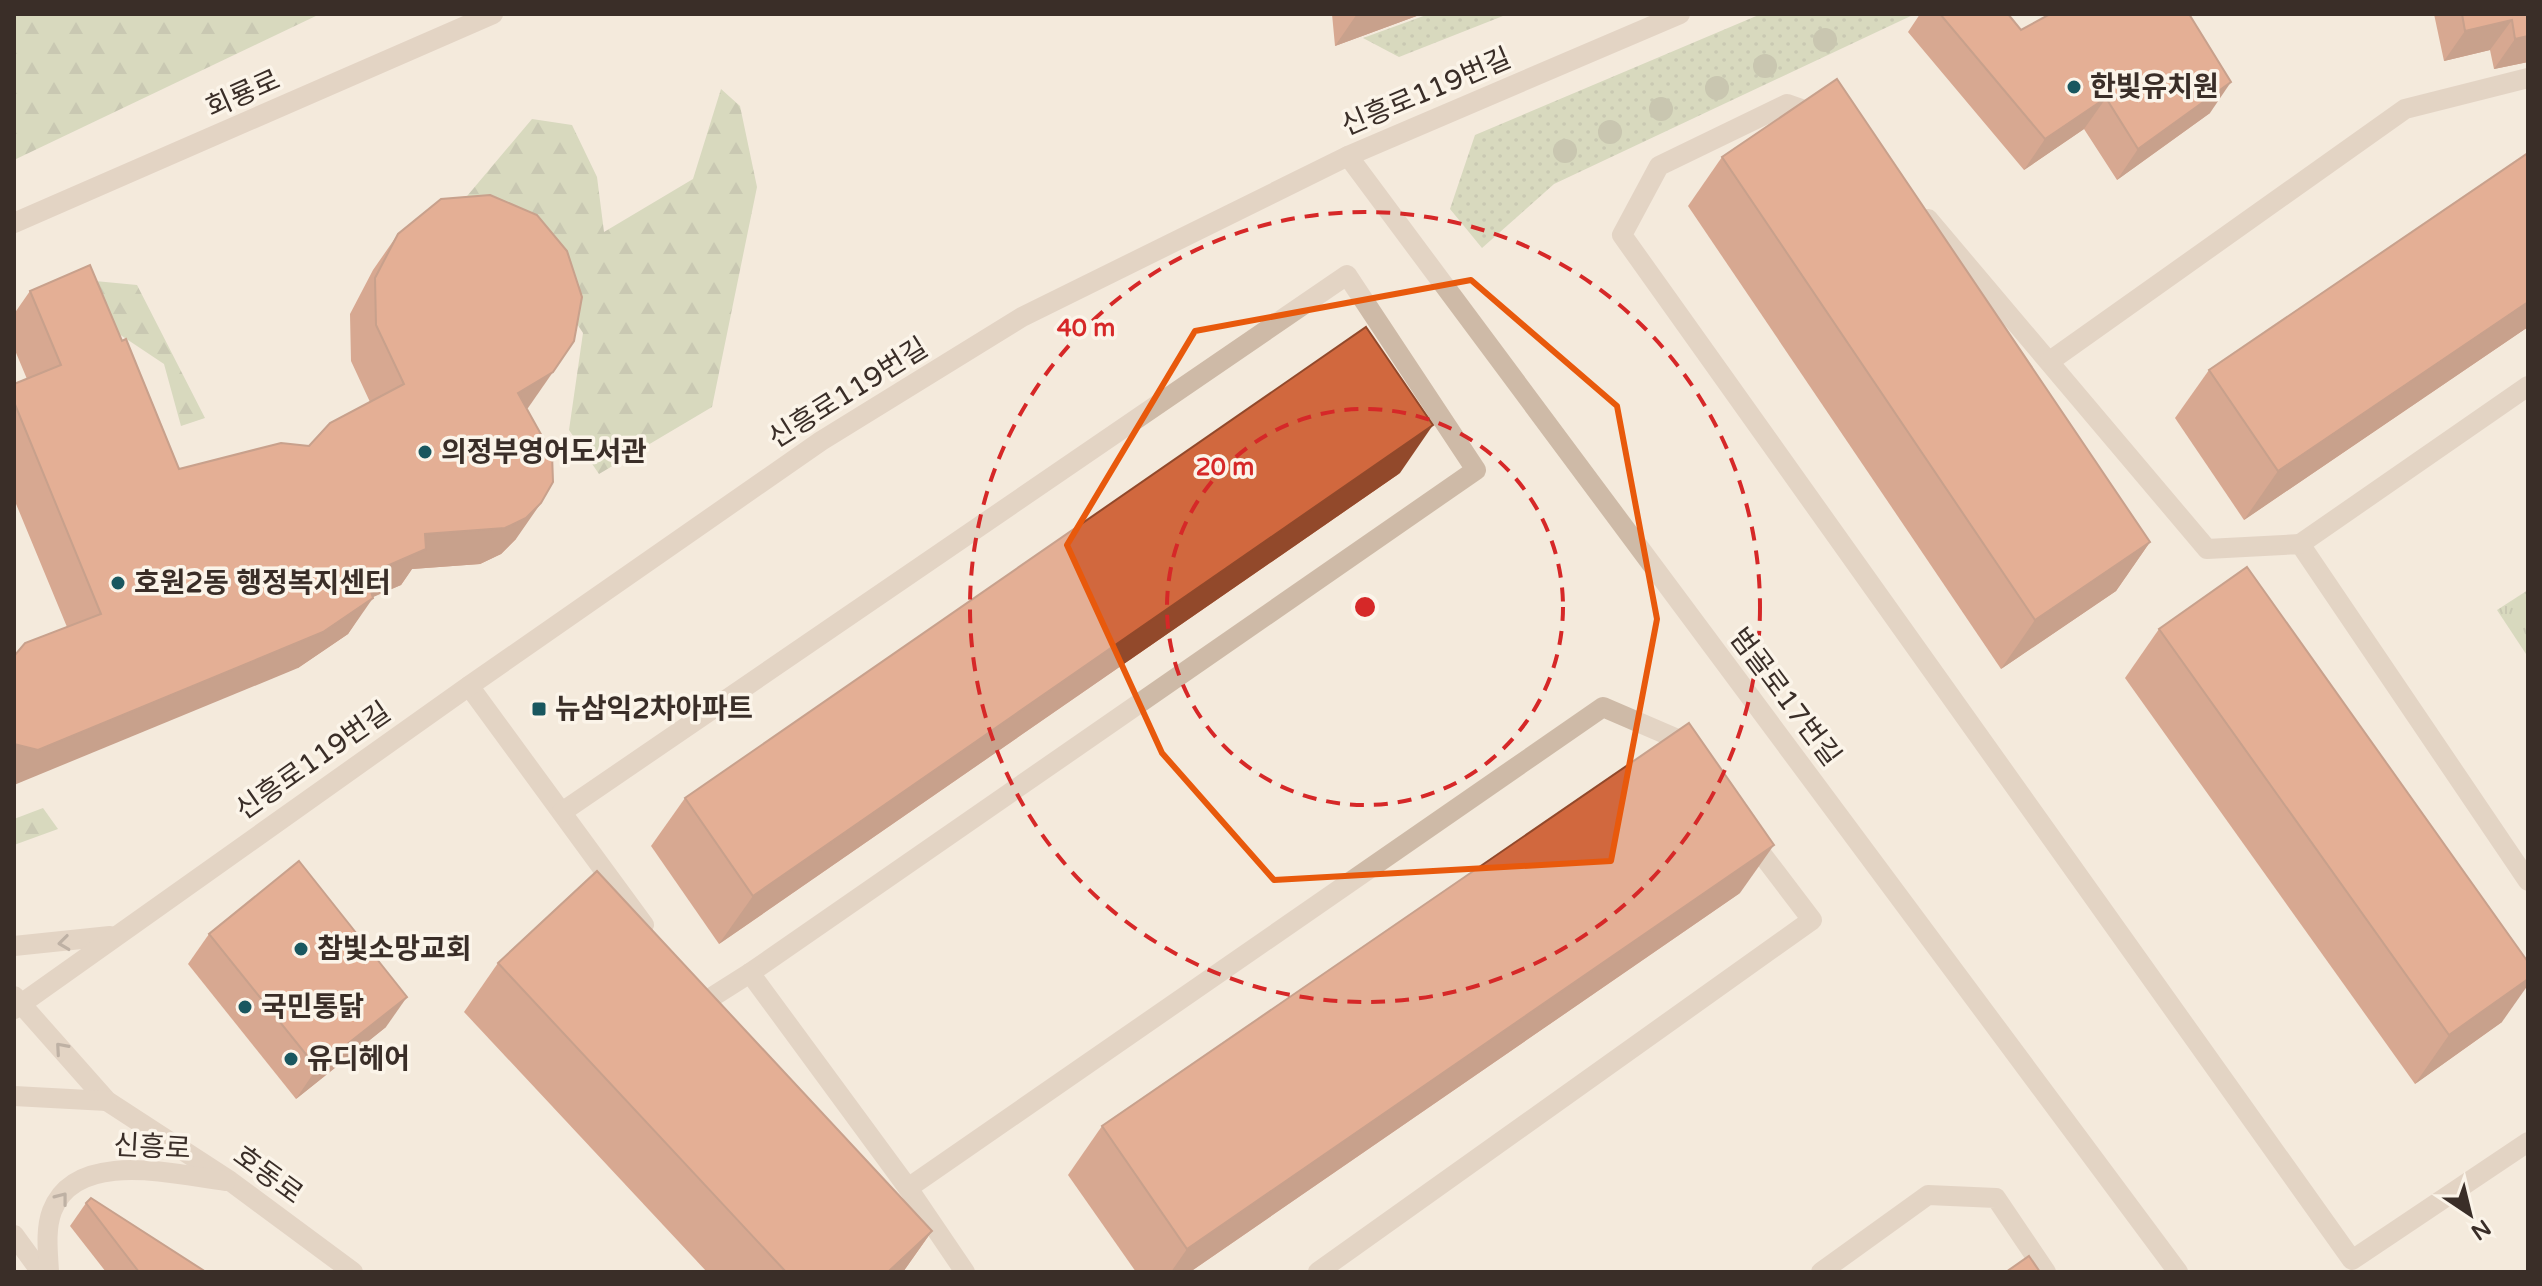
<svg xmlns="http://www.w3.org/2000/svg" width="2542" height="1286" font-family="'Varela Round','Noto Sans KR',sans-serif">
<style>
.grass{fill:url(#grass-dots)}
.forest{fill:url(#forest-firs)}
.park{fill:url(#park-tufts)}
.lines{fill:none;stroke-linecap:round;stroke-linejoin:round}
.minor{stroke:#cebaa7;stroke-width:20}
.tree{fill:#949b7a}
.wall{fill:#b45935}
.shaded-wall{fill:#92492b}
.building{fill:#d1683e;stroke:#92492b;stroke-width:2}
.oneway{stroke:#7d6d61}
.marked{fill:none;stroke:#e8590c;stroke-width:6;stroke-linejoin:round}
.ring{fill:none;stroke:#d62828;stroke-width:4;stroke-dasharray:14 10}
.poi-dot{fill:#19575f;stroke:#fbf4e9;stroke-width:3}
.labels{text-anchor:middle;dominant-baseline:central;stroke-width:7;stroke-linejoin:round;paint-order:stroke}
.poi-label{font-size:28px;font-weight:bold;fill:#3a2e28;stroke:#fbf4e9;text-anchor:start}
.street-label{font-size:28px;fill:#3a2e28;stroke:#fbf4e9}
.centre{fill:#d62828;stroke:#fbf4e9;stroke-width:4}
.ring-label{font-size:24px;text-anchor:middle;font-weight:bold;fill:#d62828;stroke:#fbf4e9;stroke-width:7;stroke-linejoin:round;paint-order:stroke}
</style>
<defs>
<pattern id="grass-dots" width="8" height="8" patternUnits="userSpaceOnUse" patternTransform="scale(2)"><rect width="8" height="8" fill="#b5c59a"/><path d="M2 2h.1M6 6h.1" fill="none" stroke="#94a07e" stroke-width="1.8" stroke-linecap="round"/></pattern>
<pattern id="forest-firs" width="22" height="20" patternUnits="userSpaceOnUse" patternTransform="scale(2)"><rect width="22" height="20" fill="#b5c59a"/><path d="M5 1l3.5 6h-7zM16 11l3.5 6h-7z" fill="#94a07e"/></pattern>
<pattern id="park-tufts" width="24" height="20" patternUnits="userSpaceOnUse" patternTransform="scale(2)"><rect width="24" height="20" fill="#b5c59a"/><path d="M3 7l-1-3M5 7V3M7 7l1-3M15 17l-1-3M17 17v-4M19 17l1-3" fill="none" stroke="#94a07e"/></pattern>
</defs>
<rect width="100%" height="100%" fill="#f4eadc"/>
<g class="grass">
<path d="M1429,14H1508L1399,57L1363,38Z"/>
<path d="M1761,14H1915L1554,184L1482,248L1450,209L1475,135Z"/>
</g>
<g class="forest">
<path d="M14,14H320L14,160Z"/>
<path d="M721,89L740,106L757,187L712,407L599,474L569,430L583,333L538,264L457,208L532,119L572,125L597,177L604,232L693,179Z"/>
<path d="M95,281L137,285L205,418L181,426L164,364L116,332Z"/>
<path d="M43,808L58,829L14,845V819Z"/>
</g>
<path class="park" d="M2528,590V657L2497,610Z"/>
<g class="lines">
<g class="minor">
<path d="M1821,116L1787,104L1659,166L1622,235L2352,1260L2528,1142"/>
<path d="M1348,156L2178,1272"/>
<path d="M1928,219L2207,549L2300,544L2528,881"/>
<path d="M14,223L493,14"/>
<path d="M2050,361L2405,109L2528,78"/>
<path d="M2300,544L2528,386"/>
<path d="M469,686L644,925"/>
<path d="M562,812L1347,275L1476,470L750,973"/>
<path d="M14,946L110,936"/>
<path d="M14,996L107,1101L230,1181L353,1272"/>
<path d="M695,996L701,1004L750,973L908,1188L965,1272"/>
<path d="M14,1009L469,686L821,441L1022,317L1348,156L1680,14"/>
<path d="M14,1096L107,1101"/>
<path d="M908,1188L1603,707L1675,738L1688,755"/>
<path d="M14,1235L41,1272"/>
<path d="M49,1272C48,1252 45,1230 52,1211C76,1148 176,1175 226,1181"/>
<path d="M1318,1272L1812,920L1748,836"/>
<path d="M1821,1272L1928,1195L1996,1198L2046,1272"/>
</g>
</g>
<g class="tree">
<circle cx="1825" cy="40" r="12"/>
<circle cx="1765" cy="66" r="12"/>
<circle cx="1717" cy="88" r="12"/>
<circle cx="1661" cy="109" r="12"/>
<circle cx="1610" cy="132" r="12"/>
<circle cx="1565" cy="151" r="12"/>
</g>
<g class="wall">
<path d="M1332,14H1422L1335,46Z"/>
<path d="M1920,14H2008L2021,30L2210,113L2117,180L2084,129L2024,170L1908,32Z"/>
<path d="M2434,14H2528V62L2494,69L2490,50L2444,61Z"/>
<path d="M2528,153V327L2244,520L2175,418L2209,370Z"/>
<path d="M1722,157L2150,542L2116,591L2001,669L1688,206Z"/>
<path d="M398,234L528,408H527L516,539L501,554L480,564L412,569L401,585L372,597L348,634L298,668L67,627L14,499V384L27,379L14,348V314L30,291L122,341L179,469L309,446L370,402L351,361L350,314L373,270Z"/>
<path d="M1400,473L719,944L651,846L685,798Z"/>
<path d="M2159,629L2502,1022L2415,1084L2125,678Z"/>
<path d="M1740,893L1190,1272H1136L1068,1175L1102,1126Z"/>
<path d="M209,934L386,1027L296,1099L188,964Z"/>
<path d="M498,963L932,1231L903,1272H707L464,1012Z"/>
<path d="M86,1203L206,1272H106L70,1226Z"/>
</g>
<g class="shaded-wall">
<path d="M1357,14H1422L1335,46Z"/>
<path d="M2512,20L2490,50L2444,61L2465,31Z"/>
<path d="M2528,36V62L2494,69L2515,39Z"/>
<path d="M2231,82L2210,113L2117,180L2138,149Z"/>
<path d="M2106,98L2084,129L2024,170L2045,139Z"/>
<path d="M2528,302V327L2244,520L2278,471Z"/>
<path d="M553,372L528,408L493,428L518,393Z"/>
<path d="M1433,425L1400,473L719,944L753,896Z"/>
<path d="M541,503L516,539L501,554L480,564L412,569L401,585L341,611L366,575L425,534Z"/>
<path d="M2150,542L2116,591L2001,669L2035,620Z"/>
<path d="M373,598L348,634L298,668L14,785V744Z"/>
<path d="M1774,845L1740,893L1190,1272H1171L1187,1249Z"/>
<path d="M2528,979V985L2502,1022L2415,1084L2449,1035Z"/>
<path d="M407,997L386,1027L296,1099L317,1068Z"/>
<path d="M932,1231L903,1272H888Z"/>
</g>
<g class="building">
<path d="M1940,14H2008L2021,30L2050,14H2189L2231,82L2138,149L2106,98L2045,139Z"/>
<path d="M2462,14H2528V36L2515,39L2512,20L2465,31Z"/>
<path d="M1837,79L2150,542L2035,620L1722,157Z"/>
<path d="M2528,153V302L2278,471L2209,370Z"/>
<path d="M490,195L537,215L567,251L582,297L574,341L553,372L518,393L552,454L553,482L541,503L526,518L505,528L425,534L426,549L366,575L373,598L323,632L38,750L14,744V656L25,643L101,614L14,402V384L61,365L30,291L90,265L122,341L126,339L179,469L281,443L309,446L330,423L404,384L376,325L375,278L398,234L441,199Z"/>
<path d="M1366,327L1433,425L753,896L685,798Z"/>
<path d="M2247,567L2528,962V979L2449,1035L2159,629Z"/>
<path d="M1689,723L1774,845L1187,1249L1102,1126Z"/>
<path d="M299,861L407,997L317,1068L209,934Z"/>
<path d="M597,871L932,1231L888,1272H786L498,963Z"/>
<path d="M91,1198L206,1272H139L86,1203Z"/>
<path d="M2029,1256L2040,1272H2006Z"/>
</g>
<defs><path id="oneway-chevron" d="M-2-3.5L2.5 0L-2 3.5" fill="none" stroke-width="1.6" stroke-linecap="round" stroke-linejoin="round" transform="scale(2)"/></defs>
<g class="oneway">
<use href="#oneway-chevron" transform="translate(64 943) rotate(173)"/>
<use href="#oneway-chevron" transform="translate(61 1048) rotate(-131)"/>
<use href="#oneway-chevron" transform="translate(62 1198) rotate(-52)"/>
</g>
<path d="M0 0H2542V1286H0ZM1471,280L1617,406L1657,619L1611,861L1274,880L1162,753L1067,545L1195,331Z" fill="#f4eadc" fill-opacity=".55" fill-rule="evenodd"/>
<path class="marked" d="M1471,280L1617,406L1657,619L1611,861L1274,880L1162,753L1067,545L1195,331Z"/>
<g class="ring">
<circle cx="1365" cy="607" r="198"/>
<circle cx="1365" cy="607" r="395"/>
</g>
<g class="poi-dot">
<circle cx="2074" cy="87" r="8"/>
<circle cx="425" cy="452" r="8"/>
<circle cx="118" cy="583" r="8"/>
<rect x="531" y="701" width="16" height="16" rx="4"/>
<circle cx="301" cy="949" r="8"/>
<circle cx="245" cy="1007" r="8"/>
<circle cx="291" cy="1059" r="8"/>
</g>
<g class="labels">
<g class="poi-label">
<text x="2090" y="87">한빛유치원</text>
<text x="441" y="452">의정부영어도서관</text>
<text x="134" y="583">호원2동 행정복지센터</text>
<text x="555" y="709">뉴삼익2차아파트</text>
<text x="317" y="949">참빛소망교회</text>
<text x="261" y="1007">국민통닭</text>
<text x="307" y="1059">유디헤어</text>
</g>
<g class="street-label">
<text transform="translate(1426 92) rotate(-23)">신흥로119번길</text>
<text transform="translate(243 94) rotate(-24)">회룡로</text>
<text transform="translate(848 393) rotate(-32)">신흥로119번길</text>
<text transform="translate(1785 697) rotate(53)">범골로17번길</text>
<text transform="translate(313 761) rotate(-35)">신흥로119번길</text>
<text transform="translate(152 1147) rotate(3)">신흥로</text>
<text transform="translate(268 1175) rotate(36)">호동로</text>
</g>
</g>
<circle cx="1365" cy="607" r="12" class="centre"/>
<g class="ring-label">
<text x="1086" y="336">40 m</text>
<text x="1225" y="475">20 m</text>
</g>
<rect width="2542" height="1286" fill="none" stroke="#3a2e28" stroke-width="32"/>
<g transform="translate(2470 1214) rotate(145)" stroke="#fbf4e9" stroke-width="6" paint-order="stroke">
<path d="M0-6L14 30L0 20L-14 30Z" fill="#3a2e28"/>
<text y="-12" font-size="22" font-weight="bold" text-anchor="middle" fill="#3a2e28">N</text>
</g>
</svg>
